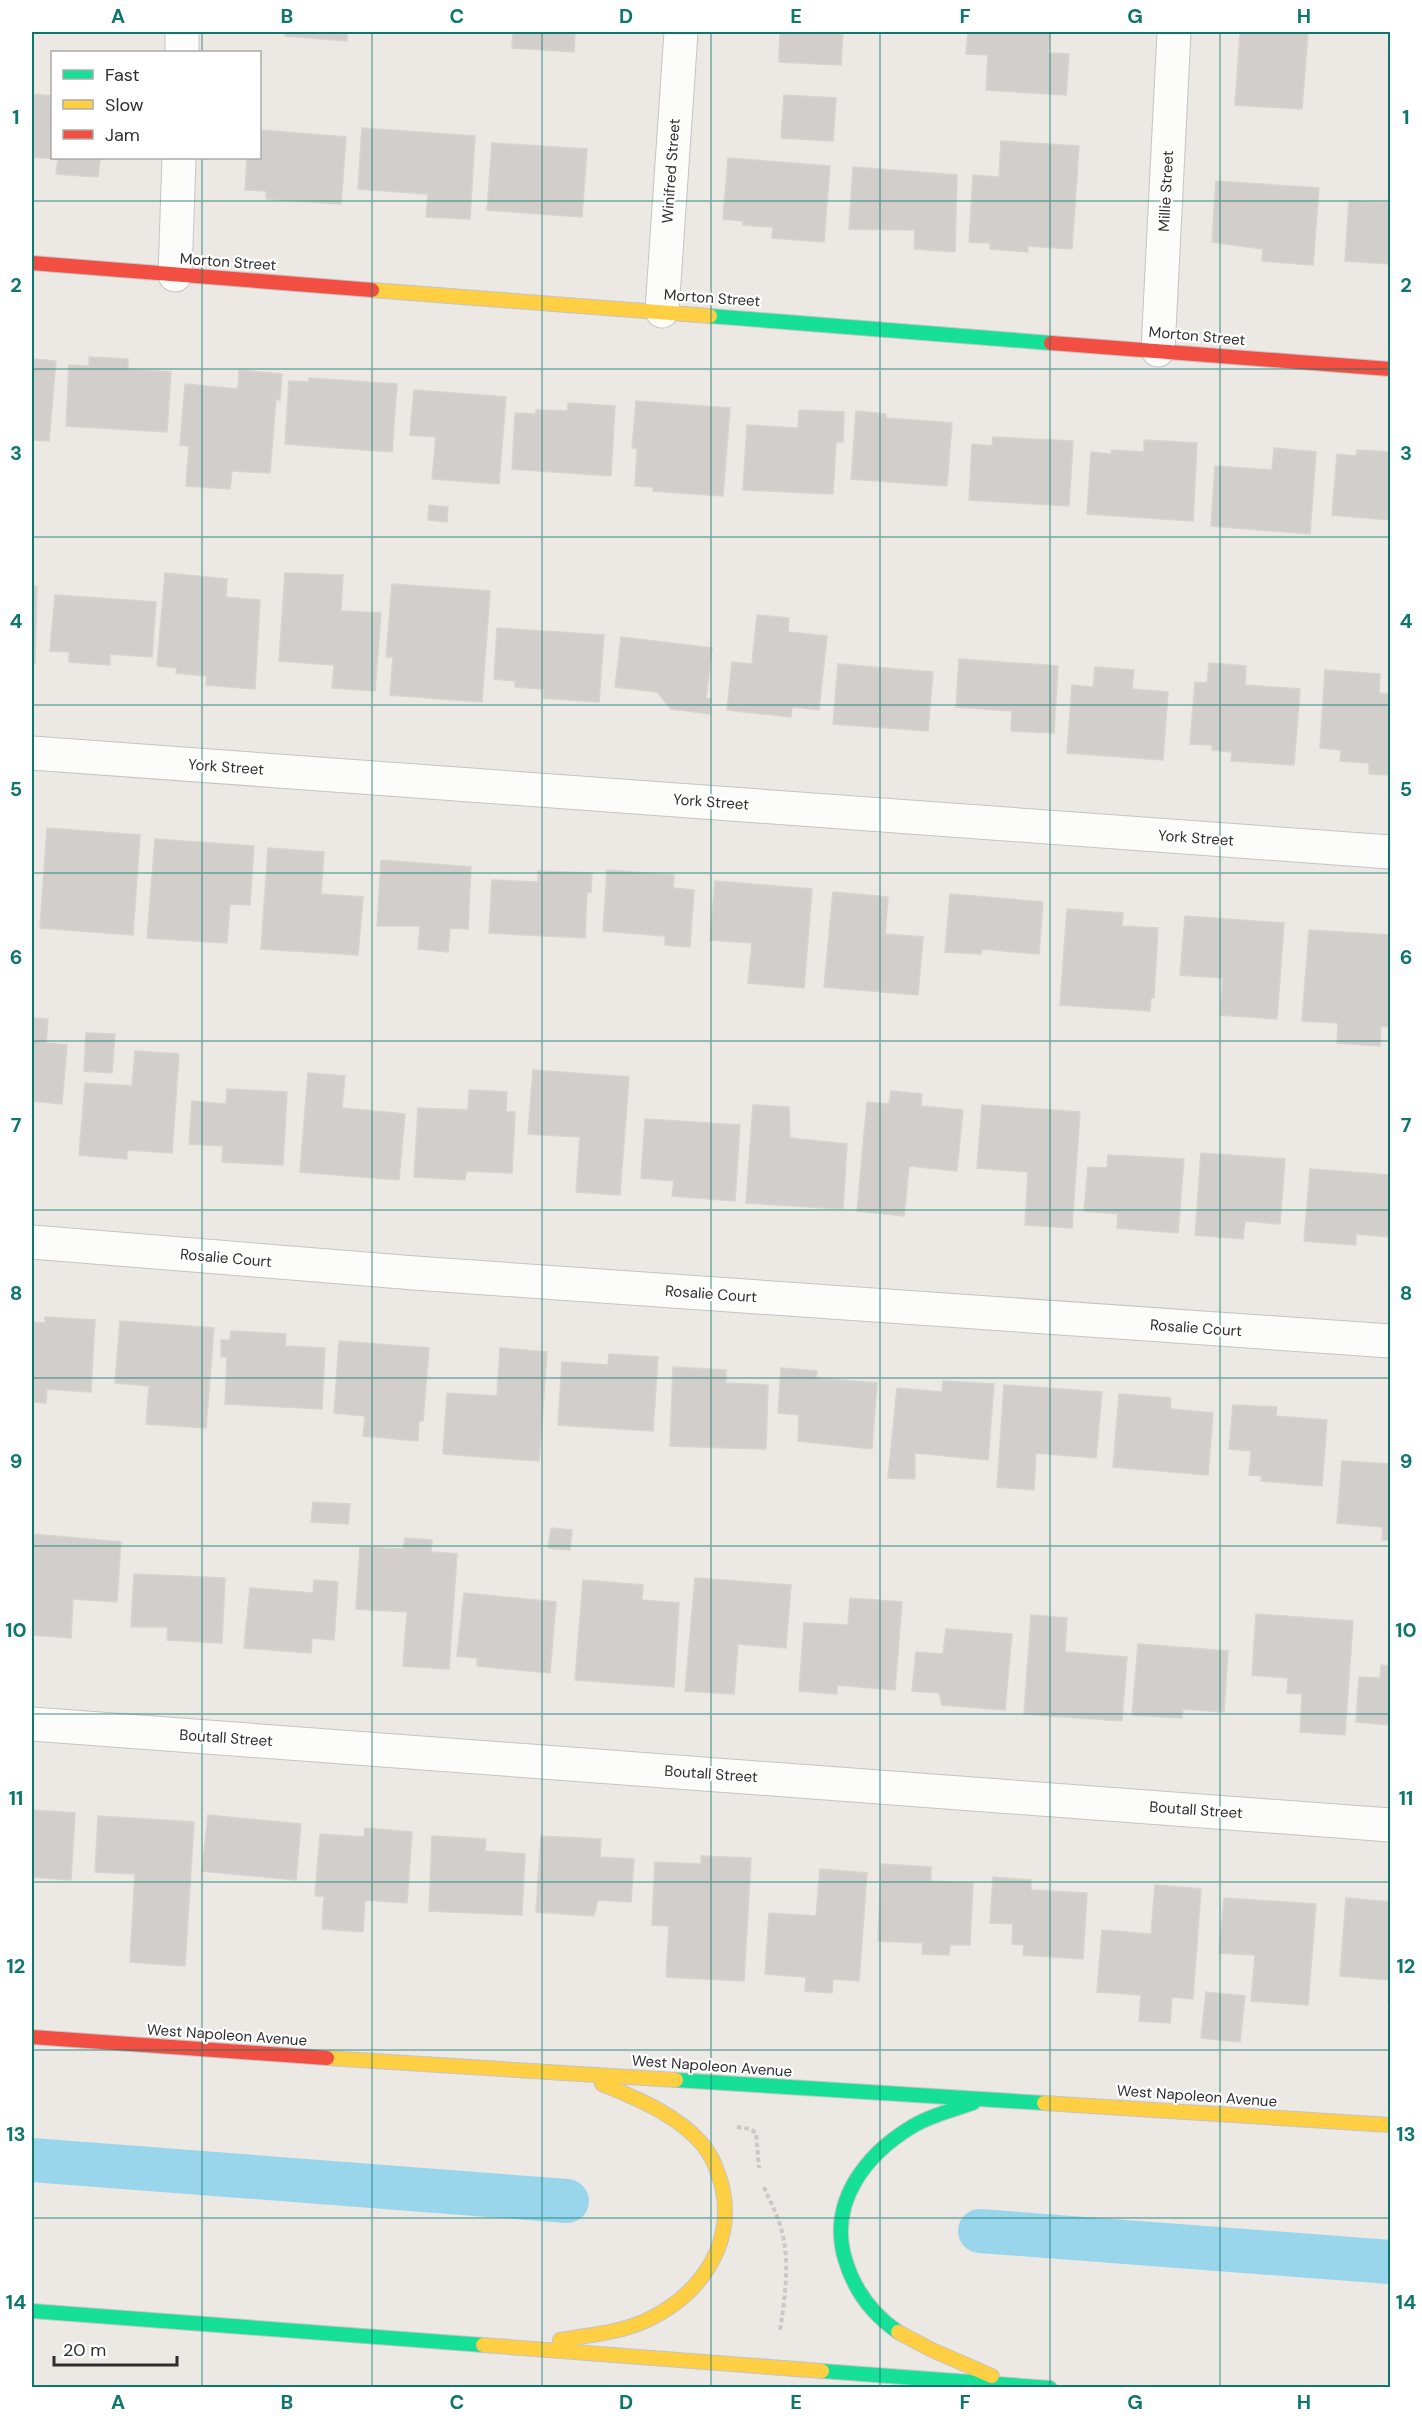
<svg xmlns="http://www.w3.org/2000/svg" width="1422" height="2419" font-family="'DM Sans',sans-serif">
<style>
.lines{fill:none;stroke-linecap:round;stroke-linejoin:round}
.canal{stroke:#99d6ec;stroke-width:44}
.building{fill:#d1cecb;stroke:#d7d4d0;stroke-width:1.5}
.street-casing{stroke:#c5c4c5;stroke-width:35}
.fast-casing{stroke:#c5c4c5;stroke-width:16}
.slow-casing{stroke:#c5c4c5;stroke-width:16}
.jam-casing{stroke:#c5c4c5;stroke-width:16}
.path{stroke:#c9c9c8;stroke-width:4;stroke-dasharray:4.5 3;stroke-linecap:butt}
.street{stroke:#fcfcfb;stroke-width:33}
.fast{stroke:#16e098;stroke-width:14}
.slow{stroke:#ffcf43;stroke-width:14}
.jam{stroke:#f24e42;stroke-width:14}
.grid{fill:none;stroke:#0f766e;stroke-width:1.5;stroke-opacity:0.55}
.labels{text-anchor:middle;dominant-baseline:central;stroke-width:4.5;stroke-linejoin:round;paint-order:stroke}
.street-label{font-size:15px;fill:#2e2e2e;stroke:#fff}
.neatline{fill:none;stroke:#0f766e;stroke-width:2}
.grid-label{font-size:20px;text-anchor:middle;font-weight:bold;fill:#0f766e}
</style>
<rect width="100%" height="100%" fill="#ece8e4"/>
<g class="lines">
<g class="canal">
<path d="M32,2160L567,2201"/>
<path d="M980,2231L1390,2262"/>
</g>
</g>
<g class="building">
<path d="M285,32H347V41L285,36Z"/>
<path d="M513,32H575L574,52L512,48Z"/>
<path d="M780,32H843L841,65L779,62Z"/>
<path d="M968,32H1050L1048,53L1069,54L1066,95L986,90L988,55L966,54Z"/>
<path d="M1240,32H1308L1302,109L1235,105Z"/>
<path d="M32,94L52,96V158H100L98,177L56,174L58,159L32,157Z"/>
<path d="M784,95L836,98L833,141L781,138Z"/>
<path d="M362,128L475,136L470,219L426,217L428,194L358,189Z"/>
<path d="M260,130L346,137L341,204L266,199V191L245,190L247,158H260Z"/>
<path d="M1001,141L1079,146L1072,249L1028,246V252L990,249V243L969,242L973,175L999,177Z"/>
<path d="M492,143L587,149L582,217L487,210Z"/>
<path d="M728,158L830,166L824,242L772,238L773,227L743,225V221L723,219Z"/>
<path d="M853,167L957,175L955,252L914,249L915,230L849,229Z"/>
<path d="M1216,181L1319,188L1313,265L1262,261L1263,249L1212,242Z"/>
<path d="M1349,201L1390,203V264L1345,261Z"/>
<path d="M89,357L128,359V369L171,372L167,432L66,426L69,365L89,366Z"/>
<path d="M32,359L56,361L49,441L32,440Z"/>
<path d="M239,370L282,374L280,400L276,399L270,473L232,471L230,489L186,486L189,446L180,445L185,384L238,389Z"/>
<path d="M309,378L397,384L392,452L285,444L289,381L309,382Z"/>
<path d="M414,390L506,397L499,484L432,479L436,437L410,435Z"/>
<path d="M636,401L730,408L723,496L653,491V487L635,486L637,448H632Z"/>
<path d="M568,403L615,406L611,476L512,469L515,413L536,414V410L568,411Z"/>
<path d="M799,410L844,412L843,442H836L833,494L743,490L747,425L798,428Z"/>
<path d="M856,411L886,414V418L952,423L947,486L851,479Z"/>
<path d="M993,437L1073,441L1069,506L969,500L972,444L992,446Z"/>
<path d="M1144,440L1197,443L1193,521L1087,514L1091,452L1111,454L1112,450L1144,452Z"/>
<path d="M1274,448L1316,452L1310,534L1211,526L1215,466L1272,470Z"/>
<path d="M1357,450L1390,452V520L1332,515L1337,454L1356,456Z"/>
<path d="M429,505L448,507L447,522L428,520Z"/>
<path d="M165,573L227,579L226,597L260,600L255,689L206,685L207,676L176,673L177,668L157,666Z"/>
<path d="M285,573L343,575L341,611L381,613L375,691L332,688L334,665L279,661Z"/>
<path d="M392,584L490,591L482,702L390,695L393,657H386Z"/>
<path d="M32,586H37L35,664H32Z"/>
<path d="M55,595L156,602L152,657L110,654V665L69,662V652L50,651Z"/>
<path d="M757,615L789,618L788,632L827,636L819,710L792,707L791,717L727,710L732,662L752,664Z"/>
<path d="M497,628L604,635L599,702L543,698L544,689L515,687V681L494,679Z"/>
<path d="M621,637L712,648L706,698L711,699L710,714L671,709L657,692L615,687Z"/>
<path d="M959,659L1058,666L1054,733L1011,731L1012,711L956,707Z"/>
<path d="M1209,663L1246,666L1245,685L1300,689L1294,765L1231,761L1232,752L1212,750V745L1190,744L1195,682L1207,683Z"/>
<path d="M838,664L933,672L928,731L833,724Z"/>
<path d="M1095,667L1134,670L1132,689L1168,692L1163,760L1067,753L1072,685L1093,687Z"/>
<path d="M1325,670L1380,674L1379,693L1390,694V775L1369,774V763L1340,761L1341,750L1320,748Z"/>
<path d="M47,828L140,835L133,935L40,928Z"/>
<path d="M155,839L254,846L250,905L230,904L227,943L147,938Z"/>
<path d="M268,848L324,852L321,894L363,897L358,955L261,949Z"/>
<path d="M381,860L471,867L468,929L450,928L448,952L418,949L420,926H377Z"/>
<path d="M607,870L674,875L673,888L694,890L690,947L665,945V936L603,931Z"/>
<path d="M538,871L592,873L591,892H587L585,938L489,933L492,880L538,882Z"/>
<path d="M715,881L812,889L804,988L748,983L752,943L710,940Z"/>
<path d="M833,892L888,897L885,934L923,937L918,995L824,987Z"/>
<path d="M950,894L1043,902L1039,954L982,949L981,954L945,952Z"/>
<path d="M1067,909L1123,913L1122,926L1158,928L1154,998H1151L1150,1011L1060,1005Z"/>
<path d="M1185,916L1284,923L1277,1019L1220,1015L1223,978L1180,975Z"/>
<path d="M1309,930L1390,935V1027L1381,1026L1380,1046L1337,1043L1338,1023L1302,1021Z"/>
<path d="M32,1018L48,1019L46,1043L67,1045L62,1104L32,1101Z"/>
<path d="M86,1033L115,1034L112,1073L84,1071Z"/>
<path d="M135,1051L179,1054L172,1153L127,1150V1159L79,1155L85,1083L132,1086Z"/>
<path d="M533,1070L629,1077L620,1195L576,1192L580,1137L528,1134Z"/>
<path d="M308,1073L345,1076L342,1108L405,1114L399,1180L300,1172Z"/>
<path d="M227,1089L287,1092L283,1165L222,1162L223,1146L189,1144L192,1101L226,1104Z"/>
<path d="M469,1090L507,1092L506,1112H515L512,1173L466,1171L465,1180L414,1177L418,1108L468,1110Z"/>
<path d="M891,1091L922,1094L921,1106L963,1110L957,1171L909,1166L904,1216L857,1211L867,1102L889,1104Z"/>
<path d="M753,1105L789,1107L790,1138L847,1144L843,1209L746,1203Z"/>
<path d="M982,1105L1080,1112L1072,1228L1025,1225L1028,1172L977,1168Z"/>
<path d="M645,1119L740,1125L735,1201L672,1196L674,1181L641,1178Z"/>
<path d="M1201,1153L1285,1159L1280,1224L1245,1221L1243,1239L1195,1235Z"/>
<path d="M1108,1155L1184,1159L1178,1233L1117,1228L1118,1214L1084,1211L1088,1167L1107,1168Z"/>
<path d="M1310,1169L1390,1175V1237L1356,1234V1245L1304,1241Z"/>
<path d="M45,1317L95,1320L91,1392L47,1389L46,1403L32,1402V1322L45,1323Z"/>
<path d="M120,1321L214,1328L206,1428L146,1424L149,1386L115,1383Z"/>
<path d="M231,1331L286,1334L285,1346L325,1348L322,1409L225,1404L227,1357H221V1340H230Z"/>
<path d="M339,1341L429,1348L423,1421H419L418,1441L363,1436L365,1416L334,1413Z"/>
<path d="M500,1348L547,1352L539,1461L443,1454L447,1393L497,1396Z"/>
<path d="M609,1354L658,1357L653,1431L558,1425L562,1362L608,1365Z"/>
<path d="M673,1367L726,1370V1383L768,1385L766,1449L670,1446Z"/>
<path d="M781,1368L817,1371L816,1378L877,1383L872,1449L798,1441L799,1415L778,1413Z"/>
<path d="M943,1381L994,1384L988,1460L915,1453V1479L888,1478L897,1388L942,1392Z"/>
<path d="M1004,1385L1102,1392L1096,1458L1036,1453L1034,1490L997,1487Z"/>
<path d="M1119,1394L1171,1398L1170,1409L1213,1413L1208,1475L1113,1467Z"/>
<path d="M1233,1405L1277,1407L1276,1416L1327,1420L1322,1486L1261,1481L1262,1476L1249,1475L1251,1451L1229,1449Z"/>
<path d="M1342,1461L1390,1464V1540H1382L1383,1527L1337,1523Z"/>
<path d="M313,1502L350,1504L348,1524L311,1522Z"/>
<path d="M551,1528L572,1530L570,1550L548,1548Z"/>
<path d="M32,1534L121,1542L117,1602L73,1599L71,1638L32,1635Z"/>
<path d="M405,1538L432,1540L431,1552L457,1554L449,1669L403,1666L407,1612L356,1609L360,1547L403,1549Z"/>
<path d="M134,1574L225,1578L222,1643L167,1640L168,1627H131Z"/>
<path d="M695,1578L791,1585L786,1648L738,1644L734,1694L685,1691Z"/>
<path d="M314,1580L338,1582L334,1640L312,1638L311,1653L244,1648L250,1588L313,1593Z"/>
<path d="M583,1580L643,1585L642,1600L679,1603L674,1687L575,1680Z"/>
<path d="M464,1593L556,1602L550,1673L477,1666V1658L457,1656Z"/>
<path d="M850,1598L902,1602L895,1690L837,1685V1694L799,1691L804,1623L848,1625Z"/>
<path d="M1256,1614L1353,1621L1345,1735L1300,1732L1302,1694L1287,1693L1288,1678L1252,1675Z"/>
<path d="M1031,1615L1067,1618L1065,1652L1127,1657L1122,1721L1024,1714Z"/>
<path d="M946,1629L1012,1634L1005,1710L942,1705L939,1693L912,1691L916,1652L943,1654Z"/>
<path d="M1138,1644L1228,1651L1224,1712L1183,1709L1182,1718L1132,1715Z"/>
<path d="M1381,1665L1390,1666V1725L1356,1722L1359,1677L1380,1678Z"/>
<path d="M32,1810L75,1813L71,1880L32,1877Z"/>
<path d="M208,1815L301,1824L296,1880L202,1871Z"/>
<path d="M98,1816L194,1822L185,1966L130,1962L135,1874L95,1872Z"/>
<path d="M365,1828L412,1832L407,1903L365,1900L363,1932L322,1929L324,1896H315L320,1834L364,1837Z"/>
<path d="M432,1836L486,1839L485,1851L525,1854L522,1915L429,1911Z"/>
<path d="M541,1836L601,1839L600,1857L634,1859L631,1902L598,1900L594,1916L536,1912Z"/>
<path d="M701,1856L751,1858L744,1981L666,1977L669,1926L652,1925L655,1862L701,1864Z"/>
<path d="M881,1864L931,1867V1881L973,1883L970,1945H950L949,1955L922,1954L923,1943L878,1941Z"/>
<path d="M820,1869L867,1873L859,1981L833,1979L832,1993L805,1991L806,1977L765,1974L769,1913L816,1916Z"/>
<path d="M993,1877L1031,1880V1890L1087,1893L1083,1959L1023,1955L1024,1945L1012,1944L1013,1924L990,1923Z"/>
<path d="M1155,1885L1201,1889L1193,1999L1172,1997L1170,2023L1139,2021L1141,1995L1097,1992L1102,1930L1151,1934Z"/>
<path d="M1224,1898L1316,1904L1308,2005L1251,2001L1255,1955L1219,1953Z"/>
<path d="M1346,1898L1390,1902V2002H1388L1390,1980L1340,1976Z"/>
<path d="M1206,1992L1245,1996L1240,2042L1201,2038Z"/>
</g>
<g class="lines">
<g class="street-casing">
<g id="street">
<path d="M182,52V32"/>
<path d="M175,275L179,158"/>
<path d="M662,311L681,32"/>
<path d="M1158,350L1174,32"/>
<path d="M32,753L1390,852"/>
<path d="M32,1242L415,1273L1390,1341"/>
<path d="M32,1724L1390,1825"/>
</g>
</g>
<g class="fast-casing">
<g id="fast">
<path d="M710,316L1051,343"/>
<path d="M676,2080L1044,2103"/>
<path d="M32,2311L483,2345"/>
<path d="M898,2332C872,2314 854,2290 845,2259C828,2202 866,2154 913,2126C931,2115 953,2110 973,2103"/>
<path d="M822,2371L1050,2388"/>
</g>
</g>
<g class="slow-casing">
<g id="slow">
<path d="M372,290L710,316"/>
<path d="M327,2058L676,2080"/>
<path d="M1044,2103L1390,2125"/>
<path d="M898,2332L932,2350L992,2376"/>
<path d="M560,2340C588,2335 619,2333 645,2321C698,2297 736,2246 722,2186C718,2171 713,2157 703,2145C678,2115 638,2099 602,2084"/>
<path d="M483,2345L822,2371"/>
</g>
</g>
<g class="jam-casing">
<g id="jam">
<path d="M32,263L372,290"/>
<path d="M1051,343L1390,369"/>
<path d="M32,2037L327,2058"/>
</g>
</g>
<g class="path">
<path d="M737,2127L750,2129L756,2133L759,2168"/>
<path d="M764,2187C769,2200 776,2211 780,2225C791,2260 785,2295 780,2331"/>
</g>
<use href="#street" class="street"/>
<use href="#fast" class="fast"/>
<use href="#slow" class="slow"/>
<use href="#jam" class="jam"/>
</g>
<path class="grid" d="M202,32V52M372,32V2388M542,32V2388M711,32V2388M880,32V2388M1050,32V2388M1220,32V2388M202,158V2388M32,201H1390M32,369H1390M32,537H1390M32,705H1390M32,873H1390M32,1041H1390M32,1210H1390M32,1378H1390M32,1546H1390M32,1714H1390M32,1882H1390M32,2050H1390M32,2218H1390"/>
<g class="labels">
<g class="street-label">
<text transform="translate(671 171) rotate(-86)">Winifred Street</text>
<text transform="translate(1166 191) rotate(-87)">Millie Street</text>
<text transform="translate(228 262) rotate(4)">Morton Street</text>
<text transform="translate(712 298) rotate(4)">Morton Street</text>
<text transform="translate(1197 336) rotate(5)">Morton Street</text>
<text transform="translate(226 767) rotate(4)">York Street</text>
<text transform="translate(711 802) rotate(4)">York Street</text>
<text transform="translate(1196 838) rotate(4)">York Street</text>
<text transform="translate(226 1258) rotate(5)">Rosalie Court</text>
<text transform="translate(711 1294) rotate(4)">Rosalie Court</text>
<text transform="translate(1196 1328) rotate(4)">Rosalie Court</text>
<text transform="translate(226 1738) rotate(4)">Boutall Street</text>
<text transform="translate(711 1774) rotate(4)">Boutall Street</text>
<text transform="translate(1196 1810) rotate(4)">Boutall Street</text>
<text transform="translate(227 2035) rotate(4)">West Napoleon Avenue</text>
<text transform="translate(712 2066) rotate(4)">West Napoleon Avenue</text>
<text transform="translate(1197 2096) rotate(4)">West Napoleon Avenue</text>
</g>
</g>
<rect width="1422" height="2419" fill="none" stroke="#ffffff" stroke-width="66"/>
<rect x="51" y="51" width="210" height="108" fill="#ffffff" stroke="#ababab" stroke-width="1.5"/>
<rect x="63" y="70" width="30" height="9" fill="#16e098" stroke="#ababab" stroke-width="1.5"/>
<text x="105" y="81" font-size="18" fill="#2e2e2e">Fast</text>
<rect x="63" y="100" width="30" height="9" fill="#ffcf43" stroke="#ababab" stroke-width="1.5"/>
<text x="105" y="111" font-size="18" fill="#2e2e2e">Slow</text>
<rect x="63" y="130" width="30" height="9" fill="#f24e42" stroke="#ababab" stroke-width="1.5"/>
<text x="105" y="141" font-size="18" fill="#2e2e2e">Jam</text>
<path d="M54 2356v9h123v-9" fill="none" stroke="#2e2e2e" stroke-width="3"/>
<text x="63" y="2356" font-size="18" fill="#2e2e2e" stroke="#ffffff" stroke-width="4.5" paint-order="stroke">20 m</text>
<rect x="33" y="33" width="1356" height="2353" class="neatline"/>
<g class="grid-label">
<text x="118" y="23">A</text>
<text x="287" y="23">B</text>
<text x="457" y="23">C</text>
<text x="626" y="23">D</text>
<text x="796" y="23">E</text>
<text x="965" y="23">F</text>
<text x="1135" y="23">G</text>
<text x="1304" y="23">H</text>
<text x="16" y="124">1</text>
<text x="1406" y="124">1</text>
<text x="16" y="292">2</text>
<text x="1406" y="292">2</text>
<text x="16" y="460">3</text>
<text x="1406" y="460">3</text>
<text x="16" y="628">4</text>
<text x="1406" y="628">4</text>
<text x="16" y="796">5</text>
<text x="1406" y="796">5</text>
<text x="16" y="964">6</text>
<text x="1406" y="964">6</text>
<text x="16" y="1132">7</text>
<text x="1406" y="1132">7</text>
<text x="16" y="1300">8</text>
<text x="1406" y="1300">8</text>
<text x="16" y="1468">9</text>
<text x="1406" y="1468">9</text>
<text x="16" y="1637">10</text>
<text x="1406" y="1637">10</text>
<text x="16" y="1805">11</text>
<text x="1406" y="1805">11</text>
<text x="16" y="1973">12</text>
<text x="1406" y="1973">12</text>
<text x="16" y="2141">13</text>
<text x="1406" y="2141">13</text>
<text x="16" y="2309">14</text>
<text x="1406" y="2309">14</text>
<text x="118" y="2409">A</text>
<text x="287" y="2409">B</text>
<text x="457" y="2409">C</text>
<text x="626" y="2409">D</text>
<text x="796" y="2409">E</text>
<text x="965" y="2409">F</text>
<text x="1135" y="2409">G</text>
<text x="1304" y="2409">H</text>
</g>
</svg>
